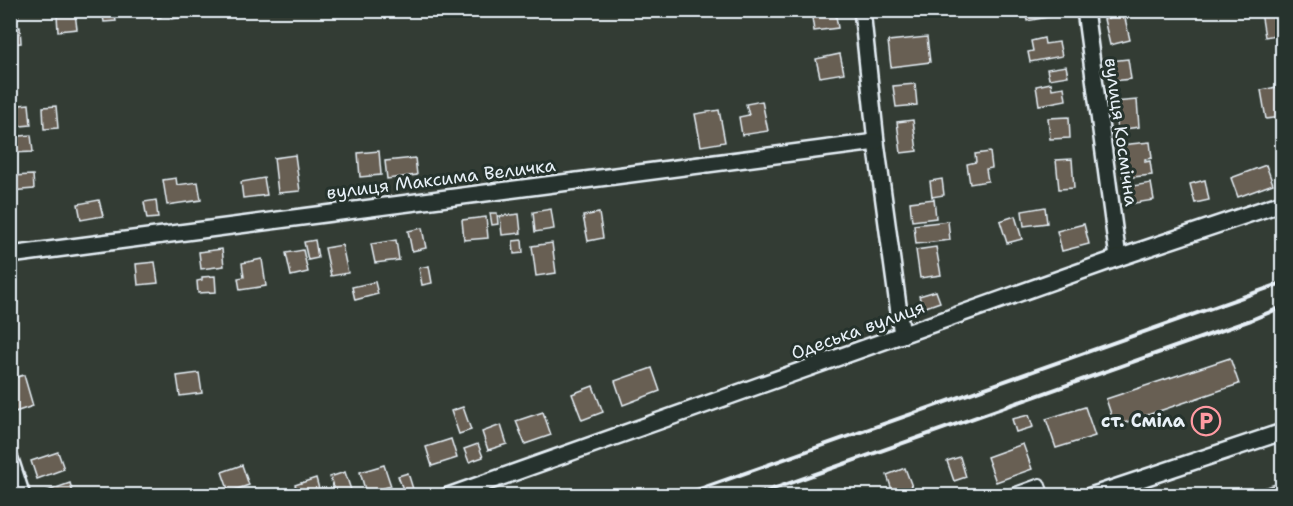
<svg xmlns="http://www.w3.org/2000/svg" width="1293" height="506" font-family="'Shantell Sans',sans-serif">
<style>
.building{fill:#685e52;stroke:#e8f1f8;stroke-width:1.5}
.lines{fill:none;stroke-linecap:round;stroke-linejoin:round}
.lane-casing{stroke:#e8f1f8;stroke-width:12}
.street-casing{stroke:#e8f1f8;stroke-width:20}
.lane{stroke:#26332d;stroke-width:8}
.street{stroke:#26332d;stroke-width:15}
.rail{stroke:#e8f1f8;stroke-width:4}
.labels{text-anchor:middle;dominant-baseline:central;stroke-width:6;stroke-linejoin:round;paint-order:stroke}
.street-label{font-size:18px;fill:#e8f1f8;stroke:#26332d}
.poi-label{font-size:18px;font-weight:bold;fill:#e8f1f8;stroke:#26332d;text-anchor:end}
</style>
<rect width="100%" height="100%" fill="#333c34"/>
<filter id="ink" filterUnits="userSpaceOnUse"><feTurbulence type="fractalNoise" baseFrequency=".0167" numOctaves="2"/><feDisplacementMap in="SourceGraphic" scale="12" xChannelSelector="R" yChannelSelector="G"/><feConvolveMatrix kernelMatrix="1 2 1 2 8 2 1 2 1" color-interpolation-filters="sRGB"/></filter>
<g filter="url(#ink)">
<g class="building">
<path d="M10,10H18V16L10,17Z"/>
<path d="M102,10H114L116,21L104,22Z"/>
<path d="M151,10H160L161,17L152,19Z"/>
<path d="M165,10H185L186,17L171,19L170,11Z"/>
<path d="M811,10H835L838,28L814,31Z"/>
<path d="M1025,10H1053L1054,16L1027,21Z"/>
<path d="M1270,10H1282V34L1265,37L1261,12Z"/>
<path d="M75,13L77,29L58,31L57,15Z"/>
<path d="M1124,14L1130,40L1110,45L1104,19Z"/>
<path d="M20,27L21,43L10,44V28Z"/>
<path d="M927,37L930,62L891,67L888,41Z"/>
<path d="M1044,38L1045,44L1059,42L1062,56L1030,62L1028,52L1033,51L1031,41Z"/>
<path d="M840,54L844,73L820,77L816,59Z"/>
<path d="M1128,59L1131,79L1113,81L1110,61Z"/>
<path d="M1066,66L1068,76L1049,79L1047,69Z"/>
<path d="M1051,83L1052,89L1064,87L1066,100L1039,105L1036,86Z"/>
<path d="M915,84L917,105L896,107L893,86Z"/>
<path d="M1282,86V117L1266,119L1261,90Z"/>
<path d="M1137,100L1139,127L1117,130L1114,102Z"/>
<path d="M762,101L768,131L742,135L739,117L749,115L746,104Z"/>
<path d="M29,104L31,125L10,127V106Z"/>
<path d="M56,106L58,128L44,129L43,107Z"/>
<path d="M719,110L725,142L701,146L695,114Z"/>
<path d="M1069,117L1070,138L1050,139L1048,118Z"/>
<path d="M913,120L917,151L901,153L897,122Z"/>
<path d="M31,135L33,152L11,153L10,137Z"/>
<path d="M1150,142L1152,158L1145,159V162L1150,161L1152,175L1123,178L1120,145Z"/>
<path d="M379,151L381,175L360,177L358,153Z"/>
<path d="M990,152L992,168L986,169L988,181L970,184L967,164L976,162L975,154Z"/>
<path d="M295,155L300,191L278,193L274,158Z"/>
<path d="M415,158L417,175L387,179L385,161Z"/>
<path d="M1072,159L1074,188L1059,189L1056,160Z"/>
<path d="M1266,165L1273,184L1238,197L1231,178Z"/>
<path d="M33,175L34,189L10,191V176Z"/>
<path d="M176,178L177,185L198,182L201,200L167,205L163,180Z"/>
<path d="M264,178L267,195L243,198L241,182Z"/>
<path d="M942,179L944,195L932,197L930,181Z"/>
<path d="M1205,180L1209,200L1195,203L1190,184Z"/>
<path d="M1151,183L1154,200L1129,204L1126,187Z"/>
<path d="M934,199L936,218L912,221L910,202Z"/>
<path d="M99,200L103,216L81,220L78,204Z"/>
<path d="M156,200L158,218L147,219L144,202Z"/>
<path d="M1045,207L1047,223L1024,226L1022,211Z"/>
<path d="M551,209L554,229L535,232L533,212Z"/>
<path d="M490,213H497L498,224L492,225Z"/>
<path d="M599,213L603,238L588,241L583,216Z"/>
<path d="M519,214L521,233L502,235L500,216Z"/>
<path d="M1015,216L1022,239L1007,243L1000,221Z"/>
<path d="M486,217L488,238L464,240L462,220Z"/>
<path d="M948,221L950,240L916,244L914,225Z"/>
<path d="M1084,224L1089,244L1062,251L1057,231Z"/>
<path d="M422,228L426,248L412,251L408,231Z"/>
<path d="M315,240L318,258L308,260L304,242Z"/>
<path d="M396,240L399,260L375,263L371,244Z"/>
<path d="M522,240L523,253L514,254L513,241Z"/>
<path d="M552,243L556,273L536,276L532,246Z"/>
<path d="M342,245L348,273L331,276L325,248Z"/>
<path d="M936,247L941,275L920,278L916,250Z"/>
<path d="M222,249L224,266L201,269L199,252Z"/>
<path d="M303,250L308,272L291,276L286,253Z"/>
<path d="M262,259L266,286L240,290L238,278L244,277L242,263Z"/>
<path d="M155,262L158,283L138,285L136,264Z"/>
<path d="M429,266L432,283L422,285L419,268Z"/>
<path d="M215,276L216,292L198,293L197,281L202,280V277Z"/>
<path d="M375,282L378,294L355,300L352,287Z"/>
<path d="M936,291L940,302L923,308L919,296Z"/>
<path d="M1230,358L1239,384L1115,426L1106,399Z"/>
<path d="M652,368L660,391L623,405L615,381Z"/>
<path d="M199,373L202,393L180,396L177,376Z"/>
<path d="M24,375L33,406L15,412L10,399V379Z"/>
<path d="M593,386L603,412L582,420L572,394Z"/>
<path d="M463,407L471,430L459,434L451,411Z"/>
<path d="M1085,407L1095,436L1056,448L1046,419Z"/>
<path d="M543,412L551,435L525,444L516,421Z"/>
<path d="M1029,415L1033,427L1016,432L1012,419Z"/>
<path d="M501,425L507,444L488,450L482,432Z"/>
<path d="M451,439L457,458L432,466L426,447Z"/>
<path d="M478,444L483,457L469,462L464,449Z"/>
<path d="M1023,444L1032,469L996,482L987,457Z"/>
<path d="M58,452L64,469L37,479L31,461Z"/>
<path d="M960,457L966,477L954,481L947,461Z"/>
<path d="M242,465L249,485L229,492L222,472Z"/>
<path d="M384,465L391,486L366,493L360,472Z"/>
<path d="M905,468L914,492L904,496H894L887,475Z"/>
<path d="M345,472L353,496H336L330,477Z"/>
<path d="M408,473L413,489L404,492L398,476Z"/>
<path d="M316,478L321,496H299L295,485Z"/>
<path d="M1282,482V496H1245V494Z"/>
<path d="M70,483L74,496H46L45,492Z"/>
</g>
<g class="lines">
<g class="lane-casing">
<path id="lane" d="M1004,496L1040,483L1045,496"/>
</g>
<g class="street-casing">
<g id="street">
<path d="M862,10L876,142L902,335"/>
<path d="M1085,10L1118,258"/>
<path d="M10,255L876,142"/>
<path d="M10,459L22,496"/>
<path d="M448,496L1118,258L1282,203"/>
<path d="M1090,496L1282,432"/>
</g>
</g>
<use href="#lane" class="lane"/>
<use href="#street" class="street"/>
<g class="rail">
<path d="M680,496L1282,283"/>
<path d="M753,496L1251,320L1282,307"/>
</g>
</g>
</g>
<defs>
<g id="parking-ring" transform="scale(1.5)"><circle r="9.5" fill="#26332d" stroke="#ff9aa2" stroke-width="1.5"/><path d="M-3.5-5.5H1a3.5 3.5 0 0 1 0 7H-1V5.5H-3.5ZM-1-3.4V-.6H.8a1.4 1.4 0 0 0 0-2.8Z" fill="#ff9aa2"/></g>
</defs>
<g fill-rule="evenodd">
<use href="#parking-ring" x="1206" y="421"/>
</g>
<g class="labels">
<g class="street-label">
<text transform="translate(1121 132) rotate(82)">вулиця Космічна</text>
<text transform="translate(441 179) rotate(-7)">вулиця Максима Величка</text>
<text transform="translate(858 330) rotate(-20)">Одеська вулиця</text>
</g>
<g class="poi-label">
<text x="1185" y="421">ст. Сміла</text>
</g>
</g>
<rect width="1293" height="506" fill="none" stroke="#26332d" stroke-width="36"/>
<rect x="18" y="18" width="1257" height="470" fill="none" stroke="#e8f1f8" stroke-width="2" filter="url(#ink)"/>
</svg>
